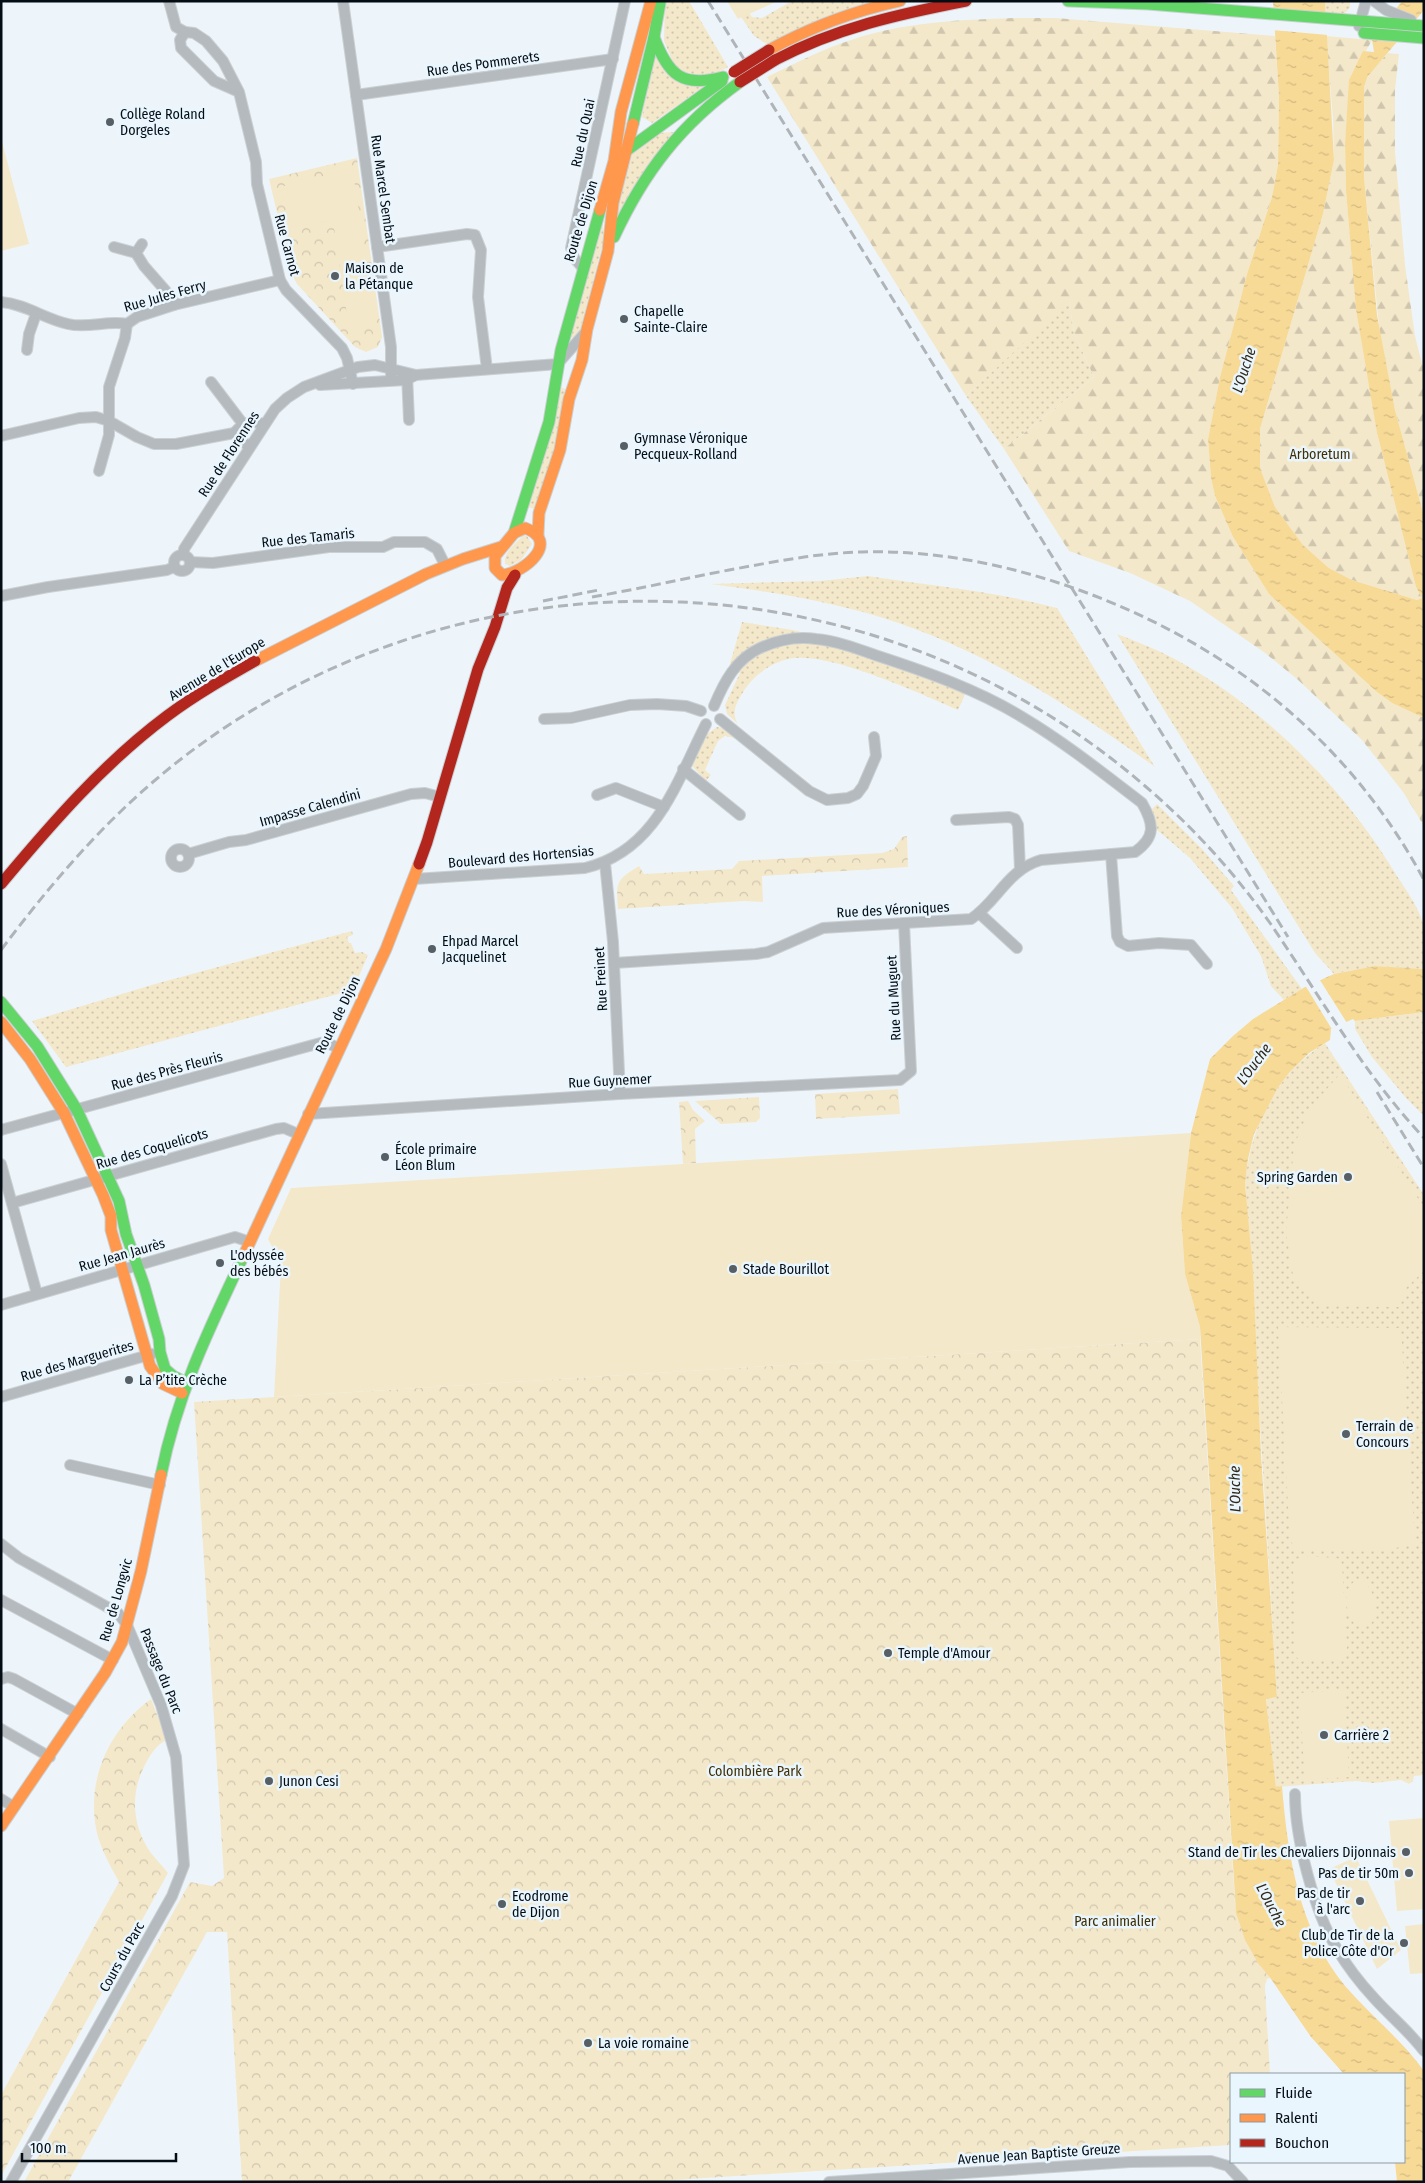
<svg xmlns="http://www.w3.org/2000/svg" width="1425" height="2183" font-family="'Fira Sans Condensed',sans-serif">
<style>
.grass{fill:url(#grass-dots)}
.forest{fill:url(#forest-firs)}
.park{fill:url(#park-crowns)}
.pitch{fill:#f4e8cb}
.water{fill:url(#water-ripples)}
.pier{fill:#eef5fa}
.lines{fill:none;stroke-linecap:round;stroke-linejoin:round}
.street-casing{stroke:#cad0d4;stroke-width:12}
.fast-casing{stroke:#cad0d4;stroke-width:13}
.slow-casing{stroke:#cad0d4;stroke-width:13}
.jam-casing{stroke:#cad0d4;stroke-width:13}
.street{stroke:#b5babe;stroke-width:10}
.fast{stroke:#63d668;stroke-width:11}
.slow{stroke:#ff974d;stroke-width:11}
.jam{stroke:#b3261e;stroke-width:11}
.rail{stroke:#afb4b9;stroke-width:3;stroke-dasharray:10 5;stroke-linecap:butt}
.jam-bridge-casing{stroke:#cad0d4;stroke-width:13;stroke-linecap:butt}
.jam-bridge{stroke:#b3261e;stroke-width:11}
.poi-dot{fill:#575e64;stroke:#eaf6fe;stroke-width:2}
.labels{text-anchor:middle;dominant-baseline:central;stroke-width:5;stroke-linejoin:round;paint-order:stroke}
.street-label{font-size:14px;fill:#050d14;stroke:#eaf6fe}
.poi-label{font-size:14px;fill:#050d14;stroke:#eaf6fe;text-anchor:start}
.park-label{font-size:14px;fill:#412f03;stroke:#eaf6fe}
.water-label{font-size:15px;font-style:italic;fill:#312817;stroke:#eaf6fe}
</style>
<defs>
<pattern id="grass-dots" width="8" height="8" patternUnits="userSpaceOnUse" patternTransform="scale(1.25)"><rect width="8" height="8" fill="#f4e8cb"/><path d="M2 2h.1M6 6h.1" fill="none" stroke="#d0c6ad" stroke-width="1.8" stroke-linecap="round"/></pattern>
<pattern id="forest-firs" width="22" height="20" patternUnits="userSpaceOnUse" patternTransform="scale(1.25)"><rect width="22" height="20" fill="#f4e8cb"/><path d="M5 1l3.5 6h-7zM16 11l3.5 6h-7z" fill="#d0c6ad"/></pattern>
<pattern id="park-crowns" width="20" height="18" patternUnits="userSpaceOnUse" patternTransform="scale(1.25)"><rect width="20" height="18" fill="#f4e8cb"/><path d="M2 6a3 3 0 1 1 6 0M12 15a3 3 0 1 1 6 0" fill="none" stroke="#d0c6ad"/></pattern>
<pattern id="water-ripples" width="26" height="14" patternUnits="userSpaceOnUse" patternTransform="scale(1.25)"><rect width="26" height="14" fill="#f8da97"/><path d="M2 4q2-2 4 0t4 0M15 11q2-2 4 0t4 0" fill="none" stroke="#d3ba81"/></pattern>
</defs>
<rect width="100%" height="100%" fill="#eef5fa"/>
<g class="grass">
<path d="M665,1H689L728,67C706,79 699,76 676,69L664,41Z"/>
<path d="M730,1H742L752,17L762,18L792,1H873L767,44L754,36Z"/>
<path d="M1325,1H1350V8L1345,13H1326Z"/>
<path d="M653,56L706,85L652,123L642,117Z"/>
<path d="M673,132L617,215L629,153L659,133Z"/>
<path d="M602,214L604,239L579,334L570,339Z"/>
<path d="M1069,300L1074,333L1094,377L1004,449L966,396Z"/>
<path d="M560,387L565,389L554,450L536,509L526,507Z"/>
<path d="M523,536H527L532,544L521,560L510,566L505,564C503,553 515,543 523,536Z"/>
<path d="M868,576C931,586 995,591 1057,608L1155,767C1069,705 980,647 877,616C823,600 767,591 710,584L820,581Z"/>
<path d="M742,622L793,630L840,641L969,686L958,710C918,693 837,655 795,658C775,660 756,673 745,689C738,700 730,712 738,724L727,714L725,705L740,673L729,667Z"/>
<path d="M1117,634C1133,640 1148,646 1163,653C1253,697 1340,783 1392,868C1402,885 1418,904 1423,924C1425,937 1424,956 1424,969L1375,966L1334,974L1315,953Z"/>
<path d="M717,727L722,728L735,738L725,736L718,741L705,770L711,775L706,781L692,766L706,735Z"/>
<path d="M1157,804L1203,850L1234,886L1231,890L1302,989L1284,1000L1271,986L1261,956L1232,908L1190,858L1156,829L1152,809Z"/>
<path d="M352,931L353,935L347,937L349,943H351L355,953L362,952L368,955L353,990L66,1067L32,1021L155,984Z"/>
<path d="M1424,1012V1116L1406,1098L1372,1057L1355,1029V1021Z"/>
<path d="M1325,1043L1424,1195V1775L1414,1776L1413,1781L1409,1784L1401,1780L1374,1783L1356,1781L1276,1787L1266,1698L1277,1697L1245,1184C1251,1125 1274,1076 1325,1043Z"/>
</g>
<g class="forest">
<path d="M1013,18H1056L1275,36L1279,96L1278,165L1272,197L1247,274L1220,377L1208,439L1211,478L1215,496L1233,537L1269,594L1377,692L1392,703L1424,718V826L1403,792L1362,740L1297,679L1265,653L1190,601L1130,573L1069,551L1004,449L1094,377L1074,333L1069,301L966,396L767,77C794,64 822,49 851,40C903,22 959,20 1013,18Z"/>
<path d="M1326,36L1372,40L1350,80L1345,143L1346,191L1353,270L1377,433L1416,587L1422,598L1417,600L1352,580L1329,568L1303,545L1275,507L1260,468V429L1323,214L1334,160L1333,119Z"/>
<path d="M1388,53L1399,54L1395,90V151L1405,265L1415,336L1424,371V516L1395,410L1380,336L1364,177V87L1370,72Z"/>
</g>
<g class="park">
<path d="M357,158L382,337L378,347L366,352L355,347L297,284L292,275L269,179Z"/>
<path d="M907,836L908,867L762,876L763,902L744,901L618,909C616,882 616,880 639,866L644,874L732,869L739,861L882,853L894,849L902,837Z"/>
<path d="M898,1089L900,1114L816,1119L815,1094Z"/>
<path d="M759,1097L760,1118L756,1122L721,1124L695,1101Z"/>
<path d="M688,1101L693,1110L705,1121L695,1129L696,1163L683,1164L679,1102Z"/>
<path d="M1200,1339L1235,1903C1239,1932 1252,1955 1270,1978L1267,1979L1265,1986L1270,2074H1231V2145L642,2182H242L227,1932H207L68,2182H24L190,1882L212,1886L224,1878L194,1402Z"/>
<path d="M151,1699L167,1740C156,1744 148,1758 143,1769C130,1796 133,1828 151,1853C156,1860 163,1866 168,1873L1,2176V2095L119,1882C111,1867 101,1850 97,1833C85,1781 109,1729 151,1699Z"/>
</g>
<g class="pitch">
<path d="M727,1H778L738,19Z"/>
<path d="M1,138L29,244L1,251Z"/>
<path d="M352,165L375,323L349,328L333,220L291,227L280,187L327,175L326,171Z"/>
<path d="M1340,1074L1424,1208V1271L1406,1288L1404,1298L1399,1307L1317,1306L1293,1275L1286,1232L1294,1146L1305,1119L1318,1099Z"/>
<path d="M1191,1133L1181,1216L1185,1274L1200,1327V1339L274,1397L281,1264L268,1239L291,1188Z"/>
<path d="M1278,1327L1401,1328L1415,1544L1381,1551L1296,1549L1290,1540Z"/>
<path d="M1302,1556L1337,1558L1342,1563L1347,1648L1341,1659L1302,1661L1296,1657L1293,1566L1295,1560Z"/>
<path d="M1356,1581H1363C1375,1590 1384,1620 1365,1627C1361,1627 1357,1626 1354,1623C1346,1615 1341,1587 1356,1581Z"/>
<path d="M1344,1690L1349,1777L1305,1780L1299,1693Z"/>
<path d="M1424,1818V1909L1397,1911L1389,1821Z"/>
<path d="M1356,1857L1401,1950L1377,1969L1329,1869Z"/>
<path d="M1424,1924V1973L1410,1974L1405,1926Z"/>
</g>
<g class="water">
<path d="M1273,1H1325L1334,160L1323,214L1260,429V468L1275,507L1303,545L1329,568L1352,580L1417,600L1422,598L1416,587L1377,433L1356,309L1346,191L1345,143L1349,80L1363,51L1374,52L1372,40L1402,1H1424V10L1368,76L1364,87V177L1377,315L1395,410L1424,516V718L1392,703L1377,692L1269,594L1233,537L1215,496L1211,478L1208,439L1220,377L1247,274L1272,197L1278,165L1279,97Z"/>
<path d="M1375,966L1424,969V1012L1355,1021L1353,1019L1331,1029L1330,1040L1309,1053L1289,1073L1277,1089L1254,1134L1248,1159L1245,1184L1253,1271L1261,1455L1277,1697L1266,1699L1276,1787L1282,1786C1288,1858 1299,1930 1346,1987C1370,2015 1403,2041 1424,2071V2182H1397L1395,2162H1404V2074H1344L1311,2037L1271,1979L1258,1963L1245,1940L1236,1913L1200,1327L1185,1274L1181,1216L1191,1133L1210,1059L1233,1036L1253,1019L1305,987L1334,974Z"/>
</g>
<g class="pier">
<path d="M1328,13V35L1272,30V15Z"/>
<path d="M1318,977L1347,1023L1333,1031L1305,985Z"/>
</g>
<g class="lines">
<g class="street-casing">
<g id="street">
<path d="M169,1L176,27L185,32"/>
<path d="M343,1L391,347V380"/>
<path d="M1374,1L1386,10L1411,20"/>
<path d="M1359,26L1366,1"/>
<path d="M239,92L214,81L181,48L180,40L185,32L194,33L206,41L223,61L239,92L256,162L257,184L280,280L286,290L342,348L347,358L353,384"/>
<path d="M356,95L613,59"/>
<path d="M142,244L136,253L144,266L172,298L174,305"/>
<path d="M114,247L136,253"/>
<path d="M377,247L467,234L475,235L481,250L478,297L487,369"/>
<path d="M583,268L574,258L571,248L625,1"/>
<path d="M1,302C25,304 45,319 68,324C88,329 107,320 127,324L137,317L174,305L280,280"/>
<path d="M27,350L29,334L36,314"/>
<path d="M560,361L585,333"/>
<path d="M407,374L409,420"/>
<path d="M211,382L243,424"/>
<path d="M320,385L406,380L416,375"/>
<path d="M234,433L249,447"/>
<path d="M1,436L79,418L96,417L109,421L137,437L154,444H176L234,433L243,424L253,422L265,424"/>
<path d="M99,471L109,435V387L125,338L127,324"/>
<circle cx="182" cy="563" r="8"/>
<path d="M184,555V549L275,409L287,398L304,387L358,367L375,365L416,375L558,364"/>
<path d="M190,562L213,563L329,547H383L394,542H425L437,549L445,565"/>
<path d="M1,596L48,587L167,570L174,567"/>
<path d="M544,719L571,718L630,705L657,704L686,706L701,711"/>
<path d="M720,719L809,791L827,800L848,798L857,794L863,786L876,756L874,737"/>
<path d="M683,769L740,815"/>
<path d="M597,795L616,788L664,807"/>
<path d="M956,820L1009,817L1015,819L1018,825L1020,869"/>
<circle cx="180" cy="858" r="9"/>
<path d="M188,854L229,842L246,840L411,794L425,793L440,797"/>
<path d="M1111,854L1117,936L1120,942L1128,946L1159,943L1191,945L1207,964"/>
<path d="M605,863L613,942L620,1094"/>
<path d="M414,879L585,868C656,851 676,783 706,724"/>
<path d="M979,913L1017,948"/>
<path d="M614,963L756,954L768,952L823,928L971,919C998,901 1007,870 1041,860L1135,852C1156,837 1154,824 1142,803C1103,773 1064,742 1022,717C978,690 927,672 878,656C858,649 837,641 816,639C797,636 778,640 760,648C736,659 724,682 714,706"/>
<path d="M308,1114L620,1094L900,1080L911,1071L904,923"/>
<path d="M1,1130L324,1042L339,1048"/>
<path d="M1,1164L37,1294"/>
<path d="M12,1203L276,1129L284,1128L298,1134"/>
<path d="M1,1305L235,1237L250,1242"/>
<path d="M1,1397L152,1354"/>
<path d="M70,1465L160,1485"/>
<path d="M1,1544L19,1558L118,1613L127,1625L161,1705L176,1757L184,1865L172,1896L11,2182"/>
<path d="M1,1600L113,1660"/>
<path d="M1,1679L8,1677L14,1679L78,1714"/>
<path d="M1,1729L50,1757"/>
<path d="M1295,1794C1295,1838 1314,1911 1337,1949C1347,1966 1361,1984 1374,1998C1390,2016 1409,2031 1424,2051"/>
<path d="M1,1799L14,1807"/>
<path d="M829,2182L1130,2162L1211,2161L1228,2166L1243,2182"/>
</g>
</g>
<g class="fast-casing">
<g id="fast">
<path d="M1068,1L1148,4L1424,26"/>
<path d="M1364,33L1424,38"/>
<path d="M654,37C668,75 682,88 723,77"/>
<path d="M633,124L654,37L660,3"/>
<path d="M623,153L722,81"/>
<path d="M614,237C644,172 681,124 740,82"/>
<path d="M514,533L549,422L561,350L600,210"/>
<path d="M1,1002L37,1046L77,1110L119,1201L126,1234L144,1285L159,1339L160,1352L165,1369L173,1376L187,1383"/>
<path d="M161,1475C177,1395 208,1331 243,1257"/>
</g>
</g>
<g class="slow-casing">
<g id="slow">
<path d="M769,50C811,27 854,11 900,1"/>
<path d="M600,210L614,161L621,112L651,1"/>
<path d="M525,528C561,541 525,573 502,575L495,568V556L514,533Z"/>
<path d="M538,534L539,513L560,450L569,399L582,360L587,329L608,251L613,203L633,124"/>
<path d="M255,661L426,574L463,559L501,547"/>
<path d="M1,1022L30,1059L64,1113L103,1195L111,1216V1230L150,1366L163,1384L182,1393"/>
<path d="M243,1257L386,949L419,864"/>
<path d="M1,1826L105,1673L122,1642L141,1571L161,1475"/>
</g>
</g>
<g class="jam-casing">
<g id="jam">
<path d="M775,60C836,28 899,14 966,1"/>
<path d="M419,864L427,842L478,669L495,627L507,588L515,575"/>
<path d="M1,884C52,823 104,763 167,716C195,695 225,678 255,661"/>
</g>
</g>
<use href="#street" class="street"/>
<use href="#fast" class="fast"/>
<use href="#slow" class="slow"/>
<use href="#jam" class="jam"/>
<g class="rail">
<path d="M708,1L1288,937"/>
<path d="M592,597C638,589 683,579 729,570C773,562 817,553 862,552C932,550 999,563 1065,585C1220,638 1346,735 1424,880"/>
<path d="M543,601L599,590"/>
<path d="M1,950C58,874 120,803 197,747C482,539 878,555 1145,786C1192,826 1234,872 1270,923C1320,996 1363,1073 1424,1138"/>
<path d="M1377,1092L1424,1168"/>
</g>
<g class="jam-bridge-casing">
<g id="jam-bridge">
<path d="M734,72L769,50"/>
<path d="M740,82L775,60"/>
</g>
</g>
<use href="#jam-bridge" class="jam-bridge"/>
</g>
<g class="poi-dot">
<circle cx="110" cy="122" r="5"/>
<circle cx="335" cy="276" r="5"/>
<circle cx="624" cy="319" r="5"/>
<circle cx="624" cy="446" r="5"/>
<circle cx="432" cy="949" r="5"/>
<circle cx="385" cy="1157" r="5"/>
<circle cx="1348" cy="1177" r="5"/>
<circle cx="220" cy="1263" r="5"/>
<circle cx="733" cy="1269" r="5"/>
<circle cx="129" cy="1380" r="5"/>
<circle cx="1346" cy="1434" r="5"/>
<circle cx="888" cy="1653" r="5"/>
<circle cx="1324" cy="1735" r="5"/>
<circle cx="269" cy="1781" r="5"/>
<circle cx="1406" cy="1852" r="5"/>
<circle cx="1409" cy="1873" r="5"/>
<circle cx="1360" cy="1901" r="5"/>
<circle cx="502" cy="1904" r="5"/>
<circle cx="1404" cy="1943" r="5"/>
<circle cx="588" cy="2043" r="5"/>
</g>
<g class="labels">
<g class="street-label">
<text transform="translate(483 64) rotate(-8)">Rue des Pommerets</text>
<text transform="translate(583 133) rotate(-78)">Rue du Quai</text>
<text transform="translate(383 189) rotate(82)">Rue Marcel Sembat</text>
<text transform="translate(581 221) rotate(-73)">Route de Dijon</text>
<text transform="translate(287 245) rotate(75)">Rue Carnot</text>
<text transform="translate(165 296) rotate(-16)">Rue Jules Ferry</text>
<text transform="translate(229 454) rotate(-57)">Rue de Florennes</text>
<text transform="translate(308 538) rotate(-6)">Rue des Tamaris</text>
<text transform="translate(217 669) rotate(-31)">Avenue de l'Europe</text>
<text transform="translate(310 808) rotate(-16)">Impasse Calendini</text>
<text transform="translate(521 857) rotate(-5)">Boulevard des Hortensias</text>
<text transform="translate(893 910) rotate(-3)">Rue des Véroniques</text>
<text transform="translate(601 979) rotate(-93)">Rue Freinet</text>
<text transform="translate(894 998) rotate(-93)">Rue du Muguet</text>
<text transform="translate(338 1015) rotate(-64)">Route de Dijon</text>
<text transform="translate(167 1071) rotate(-15)">Rue des Près Fleuris</text>
<text transform="translate(610 1081) rotate(-3)">Rue Guynemer</text>
<text transform="translate(152 1149) rotate(-16)">Rue des Coquelicots</text>
<text transform="translate(122 1255) rotate(-16)">Rue Jean Jaurès</text>
<text transform="translate(77 1361) rotate(-16)">Rue des Marguerites</text>
<text transform="translate(116 1600) rotate(-74)">Rue de Longvic</text>
<text transform="translate(161 1671) rotate(68)">Passage du Parc</text>
<text transform="translate(122 1957) rotate(-61)">Cours du Parc</text>
<text transform="translate(1039 2154) rotate(-4)">Avenue Jean Baptiste Greuze</text>
</g>
<g class="poi-label">
<text x="120" y="114">Collège Roland<tspan x="120" dy="16">Dorgeles</tspan></text>
<text x="345" y="268">Maison de<tspan x="345" dy="16">la Pétanque</tspan></text>
<text x="634" y="311">Chapelle<tspan x="634" dy="16">Sainte-Claire</tspan></text>
<text x="634" y="438">Gymnase Véronique<tspan x="634" dy="16">Pecqueux-Rolland</tspan></text>
<text x="442" y="941">Ehpad Marcel<tspan x="442" dy="16">Jacquelinet</tspan></text>
<text x="395" y="1149">École primaire<tspan x="395" dy="16">Léon Blum</tspan></text>
<text x="1338" y="1177" text-anchor="end">Spring Garden</text>
<text x="230" y="1255">L'odyssée<tspan x="230" dy="16">des bébés</tspan></text>
<text x="743" y="1269">Stade Bourillot</text>
<text x="139" y="1380">La P’tite Crèche</text>
<text x="1356" y="1426">Terrain de<tspan x="1356" dy="16">Concours</tspan></text>
<text x="898" y="1653">Temple d'Amour</text>
<text x="1334" y="1735">Carrière 2</text>
<text x="279" y="1781">Junon Cesi</text>
<text x="1396" y="1852" text-anchor="end">Stand de Tir les Chevaliers Dijonnais</text>
<text x="1399" y="1873" text-anchor="end">Pas de tir 50m</text>
<text x="1350" y="1893" text-anchor="end">Pas de tir<tspan x="1350" dy="16">à l'arc</tspan></text>
<text x="512" y="1896">Ecodrome<tspan x="512" dy="16">de Dijon</tspan></text>
<text x="1394" y="1935" text-anchor="end">Club de Tir de la<tspan x="1394" dy="16">Police Côte d'Or</tspan></text>
<text x="598" y="2043">La voie romaine</text>
</g>
<g class="park-label">
<text x="1320" y="454">Arboretum</text>
<text x="755" y="1771">Colombière Park</text>
<text x="1115" y="1921">Parc animalier</text>
</g>
<g class="water-label">
<text transform="translate(1244 370) rotate(-72)">L'Ouche</text>
<text transform="translate(1254 1064) rotate(-53)">L'Ouche</text>
<text transform="translate(1235 1489) rotate(-91)">L'Ouche</text>
<text transform="translate(1271 1905) rotate(62)">L'Ouche</text>
</g>
</g>
<rect width="1425" height="2183" fill="none" stroke="#050d14" stroke-width="5"/>
<rect x="1230" y="2073" width="175" height="90" fill="#eaf6fe" stroke="#8e99a0"/>
<rect x="1240" y="2089" width="25" height="8" fill="#63d668" stroke="#8e99a0"/>
<text x="1275" y="2098" font-size="15" fill="#050d14">Fluide</text>
<rect x="1240" y="2114" width="25" height="8" fill="#ff974d" stroke="#8e99a0"/>
<text x="1275" y="2123" font-size="15" fill="#050d14">Ralenti</text>
<rect x="1240" y="2139" width="25" height="8" fill="#b3261e" stroke="#8e99a0"/>
<text x="1275" y="2148" font-size="15" fill="#050d14">Bouchon</text>
<path d="M22 2153v8h154v-8" fill="none" stroke="#050d14" stroke-width="2.5"/>
<text x="30" y="2153" font-size="15" fill="#050d14" stroke="#eaf6fe" stroke-width="4" paint-order="stroke">100 m</text>
</svg>
